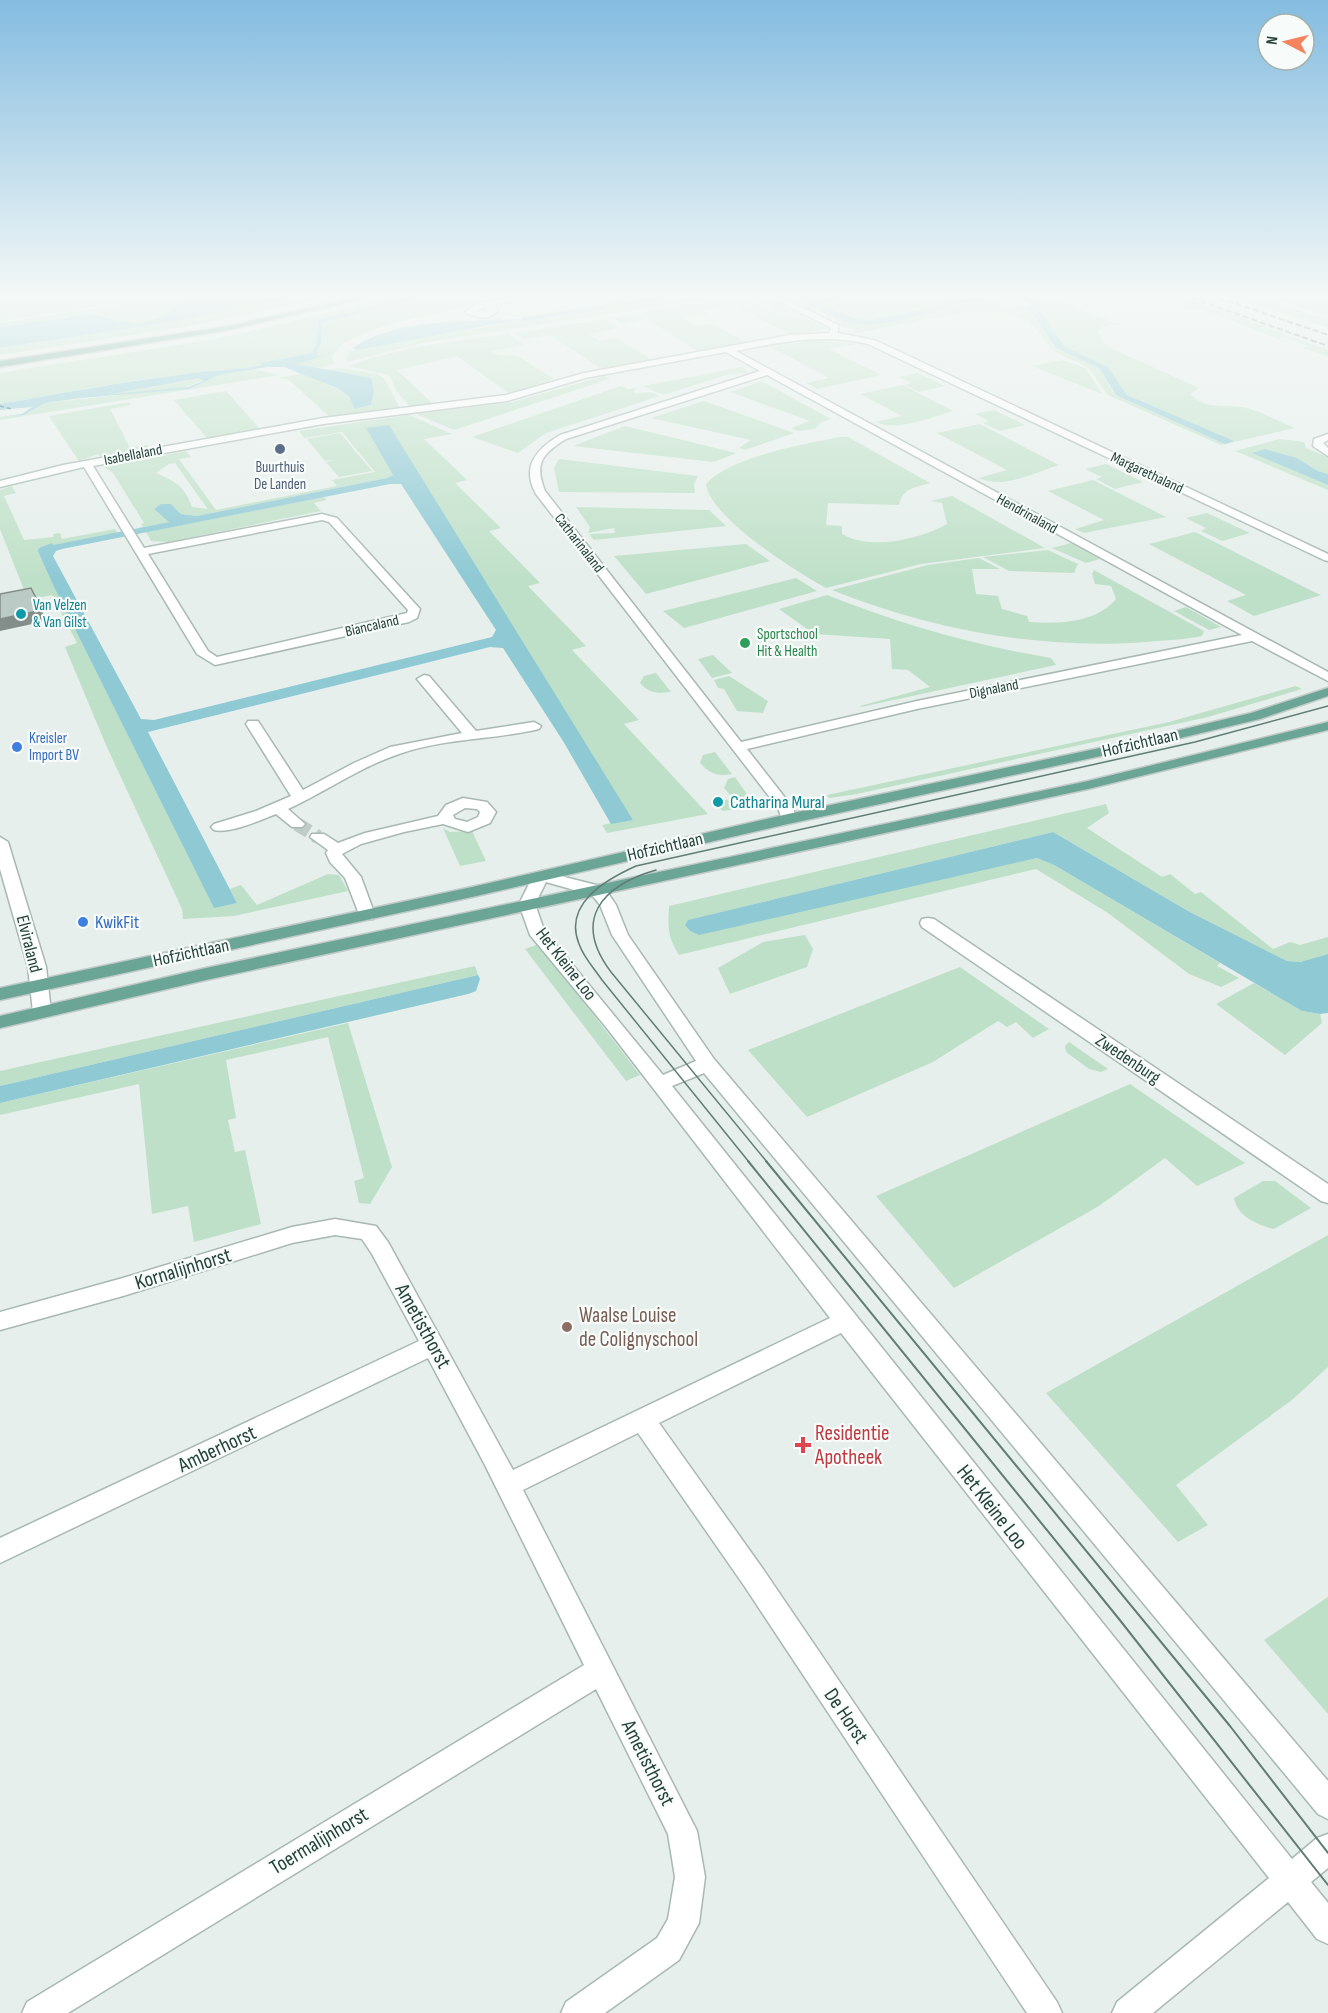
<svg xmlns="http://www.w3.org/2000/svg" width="1328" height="2013" font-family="'Sofia Sans Condensed',sans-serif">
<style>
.green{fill:#bfe0c8;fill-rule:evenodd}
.water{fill:#8ec9d4;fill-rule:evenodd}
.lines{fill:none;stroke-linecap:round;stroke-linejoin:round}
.stream{stroke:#8ec9d4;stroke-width:4}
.ferry{stroke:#1c6f80;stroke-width:1.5;stroke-dasharray:4 3;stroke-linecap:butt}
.minor-tunnel{stroke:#bfccc8;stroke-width:14;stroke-dasharray:14 7;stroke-linecap:butt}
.minor-casing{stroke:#a8b8b2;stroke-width:3}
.major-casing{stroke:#c2cac8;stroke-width:3}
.minor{fill:#fff;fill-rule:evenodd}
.major{fill:#6aa596;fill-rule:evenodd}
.tram-far1{stroke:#5f7d75;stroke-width:1.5}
.tram{stroke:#5f7d75;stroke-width:2}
.rail{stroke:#5f7d75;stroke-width:2;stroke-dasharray:6 3;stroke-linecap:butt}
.shaded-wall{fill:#838d89}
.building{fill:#bbcac4;stroke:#838d89;stroke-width:1.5}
.service-dot{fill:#5c6f8a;stroke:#f7fbf9;stroke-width:2}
.culture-dot{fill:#0f9aa8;stroke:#f7fbf9;stroke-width:2}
.leisure-dot{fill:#2e9e5b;stroke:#f7fbf9;stroke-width:2}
.shop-dot{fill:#3f7fe0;stroke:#f7fbf9;stroke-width:2}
.education-dot{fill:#8d6e63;stroke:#f7fbf9;stroke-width:2}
.health-dot{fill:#e0444e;stroke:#f7fbf9;stroke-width:2}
.labels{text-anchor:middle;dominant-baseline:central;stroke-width:4.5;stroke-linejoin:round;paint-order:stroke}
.far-street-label{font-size:15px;fill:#24423a;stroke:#f7fbf9}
.far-service-label{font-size:15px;fill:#4e5e75;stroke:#f7fbf9}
.far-culture-label{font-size:15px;fill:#0d838f;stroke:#f7fbf9;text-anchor:start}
.far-leisure-label{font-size:15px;fill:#27864d;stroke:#f7fbf9;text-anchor:start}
.far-shop-label{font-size:15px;fill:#366cbe;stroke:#f7fbf9;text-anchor:start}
.street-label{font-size:18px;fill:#24423a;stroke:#f7fbf9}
.culture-label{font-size:18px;fill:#0d838f;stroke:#f7fbf9;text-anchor:start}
.shop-label{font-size:18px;fill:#366cbe;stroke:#f7fbf9;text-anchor:start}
.near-street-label{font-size:21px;fill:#24423a;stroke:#f7fbf9}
.near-education-label{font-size:21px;fill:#785e54;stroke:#f7fbf9;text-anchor:start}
.near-health-label{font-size:21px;fill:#be3a42;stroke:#f7fbf9;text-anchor:start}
</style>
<rect width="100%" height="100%" fill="#e6efeb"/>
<g class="green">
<path d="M0,298H146L147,299L0,321Z"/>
<path d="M152,298H214L180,304L161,317L142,323L122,322L92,314L0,327V323L146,301Z"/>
<path d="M291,298H327L179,328L0,355V348L182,320Z"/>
<path d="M393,298H411L397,302C423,296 449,295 474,304C442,314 346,326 332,357L334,363L322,368L296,364L323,356L317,354L316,352L261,363L263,365C238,371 212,370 186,374C124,381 62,393 0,404V373L216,339Z"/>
<path d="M661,298H737L770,309L776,307L752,298L773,301L804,316L725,302H685L421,343L348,362L346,358L350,351L389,343Z"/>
<path d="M782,298H979L864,325L880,323L973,302L1027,310L1032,313L1056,348L1099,368L1113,392L1233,441L1127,395L1114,376L1065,347L1039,310L1037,302L1026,298H1049L1119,324L1102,327L1098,331L1101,339L1108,347L1199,388L1190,394C1210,413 1229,402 1250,409C1266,414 1280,422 1295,428L1221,445L1108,395L1089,368L1054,351L1029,321L1007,313L969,311L857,333H854L856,329L844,328L829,314L861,325L803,301L826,313L817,315Z"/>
<path d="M1238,298H1261L1328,320V328Z"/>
<path d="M1274,298H1328V316L1278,300Z"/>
<path d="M1192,300L1328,350V356L1303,348L1307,346L1284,337L1278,339L1202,309L1184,310V303Z"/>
<path d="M721,303C744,307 811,314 826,329L790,335L736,305L704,310L708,314L683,318L697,326L712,324L746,342L698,351L647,319L621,324L613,318L684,305Z"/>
<path d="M606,319L618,328L589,334L600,341L616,338L652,360L600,368L550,335L524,339L515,333Z"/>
<path d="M509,334L524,345L491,351L499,355L518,356L554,379L510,394L457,356L397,370L433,404L410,407L396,390L389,375L348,366C400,347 455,341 509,334Z"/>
<path d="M816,340L856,344L829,349L881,375L817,389L806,383L829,378L771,347Z"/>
<path d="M1063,360L1085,368L1102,394L1032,366Z"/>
<path d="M743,367L749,373L730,374L663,395L643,386Z"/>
<path d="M340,368L377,374L384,378L400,408L330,417L289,380L278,378L302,373L344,392L349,396L356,409L371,405L374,390L371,379L328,370Z"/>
<path d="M253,369L279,375L0,420V417L24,415L45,403L178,389C155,388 132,397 110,394L200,378L204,380L182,388L189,389L219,375Z"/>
<path d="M917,373L945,386L919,392L905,385L911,383L899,377Z"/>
<path d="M604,376L610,379L454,430L416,414L513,402Z"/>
<path d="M760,382L765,383L831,419L820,423L815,429L798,431L791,428L810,421L730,392Z"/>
<path d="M903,385L953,411C933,417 895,432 876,422L902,416L860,394Z"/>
<path d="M621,386L629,389L639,387L635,389L634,393L650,392L660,396L546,433L518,453L472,437Z"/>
<path d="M226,391L260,429L207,438L174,400Z"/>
<path d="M704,401L794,433L745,450L739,448L751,440L651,418Z"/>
<path d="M129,402L131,405L110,409L130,448L147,445L149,448L100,457L98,454L79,461L49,416Z"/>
<path d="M994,410L1025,425L1000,431L983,423L989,421L975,414Z"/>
<path d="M409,415L452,434L424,439L467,480L455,483L501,528L489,531L540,583L528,586L586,646L572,650L639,720L624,724L708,814L607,833L602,825L632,819L389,426L367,429L393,475L387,478L197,516L181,514L171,504L170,522L143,527L141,524L144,523L113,473L104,467L186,451L191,457L179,459L216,510L337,486L332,480L375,472L342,432L304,438L299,431ZM175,463L207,508V509L192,507C184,485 176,482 156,473L169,464Z"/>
<path d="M980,424L1059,465C1036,472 1002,490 979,478L1007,470L937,433Z"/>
<path d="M625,426L736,453L714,462L573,446Z"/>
<path d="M340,433L372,471L339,477L326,462L334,460L325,461L307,439Z"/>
<path d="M840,437H848L930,483C915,488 903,487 899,505L828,503L826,525L842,526V534C870,551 921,539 947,524L942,503L930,501L952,496L1045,548L921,564L826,588C797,572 710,518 706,484C731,457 803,444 840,437Z"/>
<path d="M1279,439L1304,442L1306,448L1328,457V474L1318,471L1297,458L1253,453L1328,485V490L1235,451Z"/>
<path d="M559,459L698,476L694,484L695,493L559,492L554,468Z"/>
<path d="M1106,464L1143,482L1115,489L1096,479L1102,477L1085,469Z"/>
<path d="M1093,480L1166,517L1084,533L1075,529L1104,520L1048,491Z"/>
<path d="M12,486L16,493L4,496L24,540L54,537L53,534L60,533L62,539L115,529L117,533L53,545L49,544L50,546L39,548L54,587L214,907L237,903L230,889L241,885L257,905L328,874L339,875L348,891L234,916L183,919L182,909L106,745L65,647L77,643L52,595L28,600L0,529V490Z"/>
<path d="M324,497L327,500L314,503L321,511L168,542L151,541L146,532Z"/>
<path d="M576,507L709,510L726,526L594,540L589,534L615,533L614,528L588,533L590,527Z"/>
<path d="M1207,513L1250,533L1222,541L1201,531L1206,528L1186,518Z"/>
<path d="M1195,532L1316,593L1321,595L1254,616L1227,601L1246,595L1149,544Z"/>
<path d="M1071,543L1100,559L1086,563L1052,548Z"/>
<path d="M746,544L770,561L646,594L614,556Z"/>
<path d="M1048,550L1078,564L1074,573L1009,571L983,557Z"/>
<path d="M979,558L1000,569H972L976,594L998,596L1002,609L1027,616L1029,622C1059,624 1096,623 1116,599L1111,586L1095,584L1092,574L1094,570L1204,631L1202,636C1184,640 1165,640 1147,642C1040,650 931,630 832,590L928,565Z"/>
<path d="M796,578L817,591L684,628L663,611Z"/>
<path d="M827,595C900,624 973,645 1051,658L1056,665L861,707L860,706L930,687L908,670L892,669L890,639L814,634L779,609Z"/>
<path d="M1186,607L1221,627L1209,630L1174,611Z"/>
<path d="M713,655L732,673L712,678L698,659Z"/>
<path d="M656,673L671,692C657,694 649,693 640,683L644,676Z"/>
<path d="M729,676L768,701L763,713L737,711L724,689L718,688L714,680Z"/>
<path d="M1296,686L1302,689L1208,717L857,794L829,798L827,795L1169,722Z"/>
<path d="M715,752L732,774C718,777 709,773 700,763L703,755Z"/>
<path d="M735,777L753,803L749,807L723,811L713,804L733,798L724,788L728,779Z"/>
<path d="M1106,804L1109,813L1087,828L1162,877L1170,874L1195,894L1201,892L1273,949L1290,942L1300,945L1328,937V954L1300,962L1287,961L1188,911L1053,832L689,920L685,925L690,931L1037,858L1054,865L1220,963L1217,966L1239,978L1221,987L1189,974L1108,913L1036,869L679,955C667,936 668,928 669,906Z"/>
<path d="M443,828L450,832L472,831L486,861L460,866Z"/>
<path d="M805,935L813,949L807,967L730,994L718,968L763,942Z"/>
<path d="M539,944L640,1075L626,1081L525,949Z"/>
<path d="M475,966L478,975L0,1086V1071Z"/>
<path d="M960,967L1049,1029L1033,1038L1016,1022L1007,1027L998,1021L933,1062L807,1117L748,1050Z"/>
<path d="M1254,983L1302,1011L1320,1014L1322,1023L1285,1055L1216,1004Z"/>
<path d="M348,1023L392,1167L370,1204L359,1203L354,1181L364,1178L328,1037L226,1060L236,1118L228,1120L235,1152L245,1150L261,1224L194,1242L188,1206L152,1214L139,1084L0,1115V1103Z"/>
<path d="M1069,1042L1108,1069L1101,1072L1089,1069L1066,1052L1065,1046Z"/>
<path d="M1130,1084L1245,1163L1197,1186L1165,1158L1099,1206L954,1288L876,1196Z"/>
<path d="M1263,1181H1275L1311,1208L1274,1229C1257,1225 1237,1216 1234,1198Z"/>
<path d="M1328,1235V1367L1292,1400L1176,1485L1208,1525L1178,1542L1046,1393Z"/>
<path d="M1328,1597V1714L1264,1640Z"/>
</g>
<g class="water">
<path d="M214,298H291L182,320L0,348V327L92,314L122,322L142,323L161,317L180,304Z"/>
<path d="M802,298L827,300L824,302C835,313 855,320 870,321L972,298H987V301L992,302L1021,307L1033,305L1017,298H1026L1040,304V310L1065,347L1108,367L1127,395L1234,441L1225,444L1116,395L1099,368L1056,348L1032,313L1027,310C1008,305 980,298 962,303C935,311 884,328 857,324C838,322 819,309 801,300Z"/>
<path d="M524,319L357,350L353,348C394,318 475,321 524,319Z"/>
<path d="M317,352V355L324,356L297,364L371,378L374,390L371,405L355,409L349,396L337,388L284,367H267L219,375L189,389L81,398L45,403L24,415L0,417L22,414L32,407L0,410V404C62,393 123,382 185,374C211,370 237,371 262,365L260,363ZM200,378L203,381L188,387L111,394Z"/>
<path d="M389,425L633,820L611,824L563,741L503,648L490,647L148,732L237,903L214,908L54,587L38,551L39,548L52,543L53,545L169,522L154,509L161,504H171L181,514L197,516L387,478L393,475L366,428ZM390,484H401L496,630L492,637L154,720L141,719L53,556L56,551L62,549Z"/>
<path d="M1265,449L1297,458L1318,471L1328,474V485L1252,453Z"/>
<path d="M1053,832L1188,911L1287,961L1300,962L1328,954V1013L1320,1014L1302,1011L1054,865L1037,858L699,935L690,931L685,925L688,920Z"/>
<path d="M478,975L480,979L476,991L468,994L0,1103V1086Z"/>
</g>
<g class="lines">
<g class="stream">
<path d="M827,300L835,298"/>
<path d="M524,319L661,298"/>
<path d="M314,353L319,343L320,321L414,298"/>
</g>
<path class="ferry" d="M0,406L12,409"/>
<path class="minor-tunnel" d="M297,824L318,837"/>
<g class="minor-casing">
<g id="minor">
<path d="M506,298H524L494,305L498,310C490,321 475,318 465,312L476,304ZM485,307L488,312L475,311Z"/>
<path d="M773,298H783L838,325V333L874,340L894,349L1328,554V561L1324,560L868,344C823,333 780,342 736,351L1328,672V681L1252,641L917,709L747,749L793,808L796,819L793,822H783L778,808L536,494C521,467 536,449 560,435L760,371L726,352L585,378L507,401L323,424L93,466L144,548L322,514L337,518L420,609L417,618L409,622L215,665L197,654L84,467L0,487V481L63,465L323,418L506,395L584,373L790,335L829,333L831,328ZM767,375L1242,635L917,701L741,742L545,491C534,463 542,454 566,439ZM322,520L329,522L408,610L407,613L217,657L208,651L148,554Z"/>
<path d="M1328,434V440L1323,443L1328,448V456L1313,446L1314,439Z"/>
<path d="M424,675L429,676L476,731L534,722L541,726L539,729C493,740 444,738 399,754C360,767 325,792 288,809L305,824L302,827H292L276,814C261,820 229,834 214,830L211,827L214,824L256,811L291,796L246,724L248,721H258L303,790L354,763L390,747L462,733L417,679Z"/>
<path d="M463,798L487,802L496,812L490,823L468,832L443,824L404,832L361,844L342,854L361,877L375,915L373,919H361L345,878L330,862L326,853L328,850L310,837L312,834H324L338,843L365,833L438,816L446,805ZM465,808L477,809L480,812L478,817L467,822L455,819L453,815Z"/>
<path d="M0,837L8,842L46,967L51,1012L48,1016H36L33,1012L28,967L0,869Z"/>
<path d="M541,871L604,887L616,905L628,935L714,1059L1328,1781V1819L1318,1814L704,1073L672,1086L1292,1859L1317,1838L1328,1834V1868L1311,1882L1328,1903V1944L1317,1939L1288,1902L1153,2013H1112L1117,2002L1269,1878L841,1333L659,1423L763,1569L1057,2002L1062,2013H1027L745,1587L638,1433L523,1490L697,1831L705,1877L699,1923L679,1960L605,2013H561L566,2002L657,1938L668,1919L675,1877L668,1834L596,1689L68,2013H22L27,2002L584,1665L485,1465L428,1358L0,1563V1538L419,1341L372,1254L362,1239L335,1235L292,1243L123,1296L0,1330V1312L123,1278L292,1227L335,1219L376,1226L388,1242L513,1470L830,1318L606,1027L530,935L519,904L533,876ZM546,882L592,895L600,905L612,935L696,1061L663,1075L544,930L535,904Z"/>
<path d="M928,918L934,919L1328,1184V1203L1321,1201L922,927L920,923L922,919Z"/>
</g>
</g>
<g class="major-casing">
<g id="major">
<path d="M353,298H367L229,330L0,367V361L229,326Z"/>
<path d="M1328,688V696L1260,719L1147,746L788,824L472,897L0,1000V988L472,887L788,814L1147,738L1251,713Z"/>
<path d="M1328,722V730L1088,789L206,980L0,1028V1016L206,968L1088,781Z"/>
</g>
</g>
<use href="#minor" class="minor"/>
<use href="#major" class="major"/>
<g class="tram-far1">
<path d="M656,870C601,886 572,920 611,972L767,1162"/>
<path d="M749,1162L602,980C594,968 584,958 579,944C563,904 605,880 636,866L1195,742L1328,706"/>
</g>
<g class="tram">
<path d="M748,1161L1119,1619L1328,1885"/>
<path d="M766,1161L1230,1726L1328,1853"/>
</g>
<g class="rail">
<path d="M1192,298L1328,346"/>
<path d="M1219,298L1328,335"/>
</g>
</g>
<path class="shaded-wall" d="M42,610L46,621L0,631V619Z"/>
<path class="building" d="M31,588L42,610L0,619V594Z"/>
<linearGradient id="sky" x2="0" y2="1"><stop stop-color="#84bce0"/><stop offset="0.51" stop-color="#f4f8f6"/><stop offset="1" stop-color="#f4f8f6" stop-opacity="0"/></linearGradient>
<rect width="1328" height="580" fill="url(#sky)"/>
<circle class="service-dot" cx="280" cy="449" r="6"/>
<g class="culture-dot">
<circle cx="21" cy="614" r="6"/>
<circle cx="718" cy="802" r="6"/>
</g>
<circle class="leisure-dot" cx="745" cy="643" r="6"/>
<g class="shop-dot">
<circle cx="17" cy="747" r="6"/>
<circle cx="83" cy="922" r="6"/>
</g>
<circle class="education-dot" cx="567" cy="1327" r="6"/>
<path class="health-dot" d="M800 1436h6v6h6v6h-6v6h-6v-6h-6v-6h6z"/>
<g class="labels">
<g class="far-street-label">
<text transform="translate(133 455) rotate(-11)">Isabellaland</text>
<text transform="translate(1147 473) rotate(25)">Margarethaland</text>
<text transform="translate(1027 514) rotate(29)">Hendrinaland</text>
<text transform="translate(579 543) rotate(52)">Catharinaland</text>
<text transform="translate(372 626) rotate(-13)">Biancaland</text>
<text transform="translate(994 689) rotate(-11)">Dignaland</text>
</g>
<g class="far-service-label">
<text x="280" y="467">Buurthuis<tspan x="280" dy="17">De Landen</tspan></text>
</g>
<g class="far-culture-label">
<text x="33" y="605">Van Velzen<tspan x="33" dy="17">&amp; Van Gilst</tspan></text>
</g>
<g class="far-leisure-label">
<text x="757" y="634">Sportschool<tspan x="757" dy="17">Hit &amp; Health</tspan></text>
</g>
<g class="far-shop-label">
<text x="29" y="738">Kreisler<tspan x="29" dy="17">Import BV</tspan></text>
</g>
<g class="street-label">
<text transform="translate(1140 743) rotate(-13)">Hofzichtlaan</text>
<text transform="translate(665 847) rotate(-13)">Hofzichtlaan</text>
<text transform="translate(29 944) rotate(76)">Elviraland</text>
<text transform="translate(191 953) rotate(-12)">Hofzichtlaan</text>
<text transform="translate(566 964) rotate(52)">Het Kleine Loo</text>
<text transform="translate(1128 1059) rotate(34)">Zwedenburg</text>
</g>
<g class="culture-label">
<text x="730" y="802">Catharina Mural</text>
</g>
<g class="shop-label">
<text x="95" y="922">KwikFit</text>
</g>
<g class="near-street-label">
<text transform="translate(183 1269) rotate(-17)">Kornalijnhorst</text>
<text transform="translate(423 1326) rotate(61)">Ametisthorst</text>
<text transform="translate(217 1449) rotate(-25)">Amberhorst</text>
<text transform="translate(992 1507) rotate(52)">Het Kleine Loo</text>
<text transform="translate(846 1716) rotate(56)">De Horst</text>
<text transform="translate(648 1763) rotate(63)">Ametisthorst</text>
<text transform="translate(319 1841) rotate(-31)">Toermalijnhorst</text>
</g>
<g class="near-education-label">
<text x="579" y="1315">Waalse Louise<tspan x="579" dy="24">de Colignyschool</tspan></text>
</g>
<g class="near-health-label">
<text x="815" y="1433">Residentie<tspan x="815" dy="24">Apotheek</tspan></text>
</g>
</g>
<g transform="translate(1286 42) rotate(277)"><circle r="28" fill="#f7fbf9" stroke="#a3b1ad" stroke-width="1.5"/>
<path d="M0-4.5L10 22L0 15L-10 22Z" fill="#f4845f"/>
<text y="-9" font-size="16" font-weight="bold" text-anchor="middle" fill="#24423a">N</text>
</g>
</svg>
